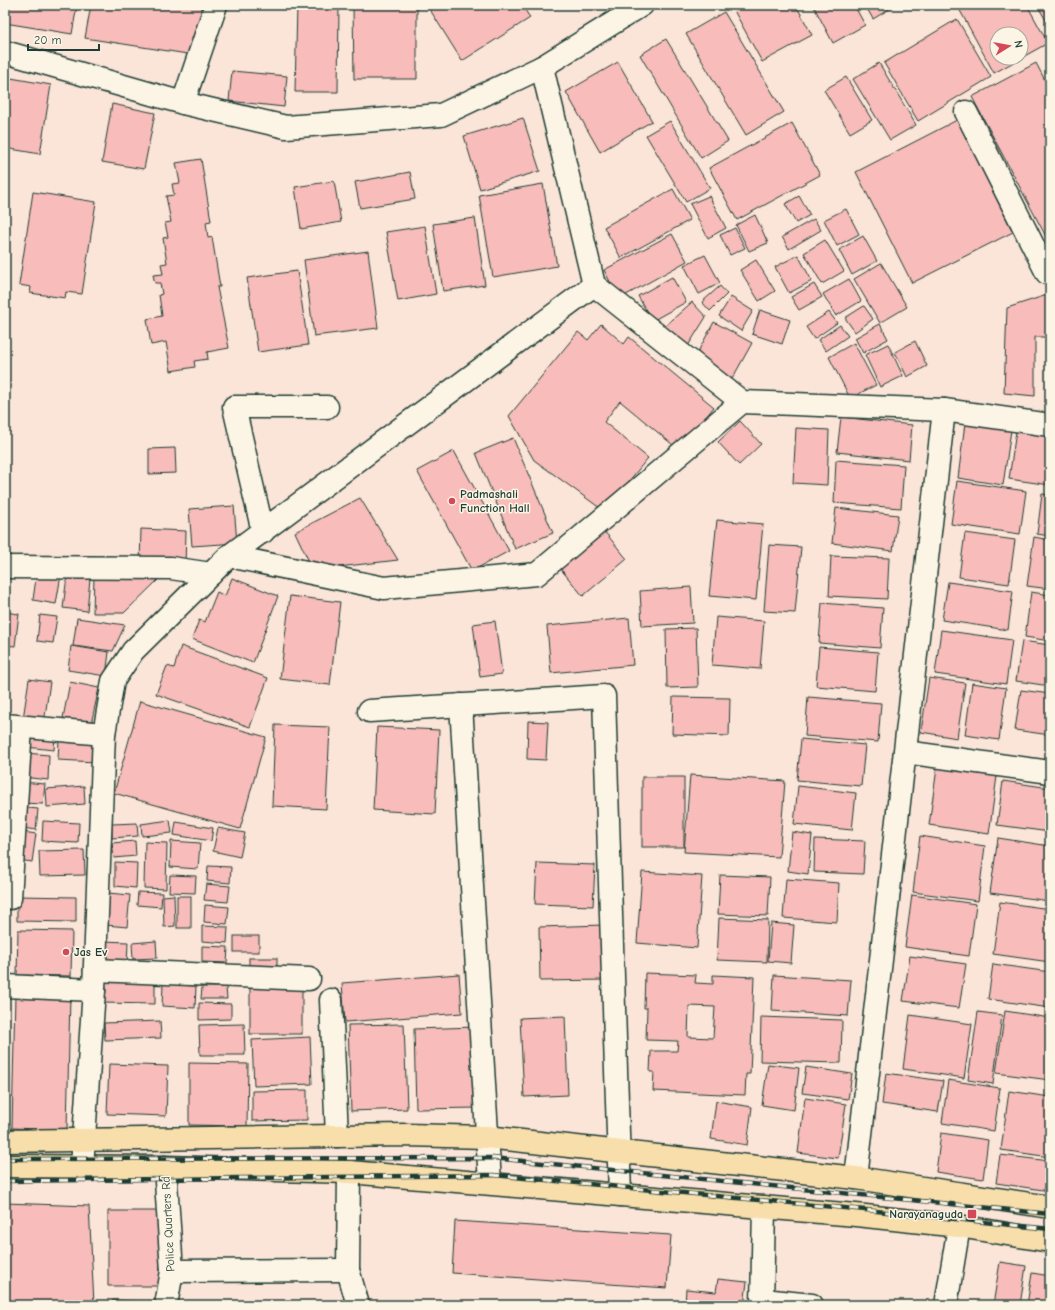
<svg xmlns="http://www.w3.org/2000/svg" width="1055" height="1310" font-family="'Comic Neue',sans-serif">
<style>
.building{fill:#f8bcba;stroke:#1f3d34;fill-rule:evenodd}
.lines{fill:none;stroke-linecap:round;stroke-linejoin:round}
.minor-casing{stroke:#1f3d34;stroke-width:25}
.major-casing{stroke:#1f3d34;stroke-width:25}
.minor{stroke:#fcf5e5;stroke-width:22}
.major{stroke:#f8deab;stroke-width:22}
.rail-casing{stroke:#1f3d34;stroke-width:4.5}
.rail{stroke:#fcf5e5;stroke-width:3;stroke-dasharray:9;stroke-linecap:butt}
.poi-dot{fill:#d1495b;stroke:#fcf5e5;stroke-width:1.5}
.labels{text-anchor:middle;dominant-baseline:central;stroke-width:3;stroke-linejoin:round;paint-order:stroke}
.poi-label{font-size:12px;font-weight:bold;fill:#1f3d34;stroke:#fcf5e5;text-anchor:start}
.street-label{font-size:12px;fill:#1f3d34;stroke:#fcf5e5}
</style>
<rect width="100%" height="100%" fill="#fbe4d8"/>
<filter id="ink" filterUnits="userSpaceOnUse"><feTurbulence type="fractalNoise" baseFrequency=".025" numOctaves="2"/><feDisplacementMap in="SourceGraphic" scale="8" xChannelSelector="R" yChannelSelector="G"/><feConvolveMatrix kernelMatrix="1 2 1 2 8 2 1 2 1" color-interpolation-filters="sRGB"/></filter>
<g filter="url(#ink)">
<g class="building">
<path d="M5,5H77L72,34L5,23Z"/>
<path d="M91,5H191L202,7L194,55L85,38Z"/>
<path d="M297,5H339L338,92H295Z"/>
<path d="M353,5H417V79H354Z"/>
<path d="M427,5H522L530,18L462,61Z"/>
<path d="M731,5H796L812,35L762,62Z"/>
<path d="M813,5H854L865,25L833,43Z"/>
<path d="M865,5H896L873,19Z"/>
<path d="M957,5H1027L1048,43L1021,58V34H997V58H1021L994,73Z"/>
<path d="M1037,5H1050V27Z"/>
<path d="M724,12L784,112L746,135L686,34Z"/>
<path d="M957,19L991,77L918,121L884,63Z"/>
<path d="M666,39L728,141L701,158L640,55Z"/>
<path d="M618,62L652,121L600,152L566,92Z"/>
<path d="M879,63L916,125L890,140L853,79Z"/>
<path d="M1036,63L1050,90V244L972,97Z"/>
<path d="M232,71L287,76L284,107L229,101Z"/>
<path d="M5,77L51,85L40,154L5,148Z"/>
<path d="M846,77L872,120L850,133L824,90Z"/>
<path d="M112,104L155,113L144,169L102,162Z"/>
<path d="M523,118L540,171L480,189L464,136Z"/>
<path d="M957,120L1013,232L912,283L856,172Z"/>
<path d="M670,121L710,188L686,202L646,135Z"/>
<path d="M792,123L820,175L737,220L709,168Z"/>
<path d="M201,159L211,221L206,222L208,238L212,237L220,287H217L229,348L207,352L208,359L194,361L195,367L171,371L166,342L151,345L147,319L162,316L159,295L162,294L160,283H155L153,275L163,274L161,264L167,263L163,238L168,237L165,223L171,222L166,196L174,195L172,184L180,183L176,163Z"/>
<path d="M410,172L415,199L360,208L355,182Z"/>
<path d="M334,181L341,222L301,229L295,187Z"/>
<path d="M543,184L557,266L493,277L479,195Z"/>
<path d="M673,189L690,220L621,258L604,227Z"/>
<path d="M33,192L96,202L82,294L66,292L65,298L30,293L31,287L19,285Z"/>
<path d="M709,196L726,228L708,238L690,204Z"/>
<path d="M799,196L810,215L796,223L785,204Z"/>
<path d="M846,209L859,234L837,246L824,220Z"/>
<path d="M755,215L768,243L749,251L736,225Z"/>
<path d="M475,218L485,285L443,291L433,224Z"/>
<path d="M814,219L821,230L789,249L782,237Z"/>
<path d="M425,226L436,294L398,301L386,232Z"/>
<path d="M735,228L745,248L730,255L720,235Z"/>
<path d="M672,234L687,261L619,299L604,270Z"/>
<path d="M863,236L877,261L852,275L839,250Z"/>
<path d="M825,240L844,271L822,284L804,253Z"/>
<path d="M368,251L378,328L314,336L304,260Z"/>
<path d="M705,255L720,283L699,294L684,265Z"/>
<path d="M798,255L812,281L789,293L775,267Z"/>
<path d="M756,260L775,291L759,301L740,270Z"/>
<path d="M881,263L907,307L880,323L854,279Z"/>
<path d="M297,271L308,345L258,352L247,278Z"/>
<path d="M672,277L686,302L652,321L638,296Z"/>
<path d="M849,279L861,301L836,316L823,294Z"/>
<path d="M814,284L822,297L799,310L791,297Z"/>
<path d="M720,286L727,294L710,311L702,302Z"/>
<path d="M1050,294V337H1035V396L1004,393L1007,308Z"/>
<path d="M731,297L753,311L741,331L719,316Z"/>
<path d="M692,302L706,317L686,349L663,328Z"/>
<path d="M864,306L873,319L855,332L845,318Z"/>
<path d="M760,310L790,320L782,344L752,334Z"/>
<path d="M829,312L837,323L814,339L806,327Z"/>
<path d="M714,322L752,343L732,379L694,359Z"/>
<path d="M601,324L624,344L629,337L714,407L679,450L620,401L604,422L648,458L604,511L534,460L509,416L578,332L588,340Z"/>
<path d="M880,324L888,339L863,353L855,338Z"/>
<path d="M840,325L848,336L826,351L818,340Z"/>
<path d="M915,341L927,366L907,377L895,352Z"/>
<path d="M854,343L876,385L850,398L829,357Z"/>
<path d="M888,344L903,376L880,387L865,355Z"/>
<path d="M841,417L912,425L909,460L837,452Z"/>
<path d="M740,421L761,444L739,465L718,442Z"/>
<path d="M965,423L1011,430L1003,485L958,478Z"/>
<path d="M796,428L829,430L827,485L793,483Z"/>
<path d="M1016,431L1050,436V485L1009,479Z"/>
<path d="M513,438L553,533L515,549L476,453Z"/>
<path d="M175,448L176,473L149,474V449Z"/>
<path d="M454,451L509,551L472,571L417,471Z"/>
<path d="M836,460L904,465L901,508L834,503Z"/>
<path d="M957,481L1026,491L1020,534L951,524Z"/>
<path d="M1042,494L1050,495V536L1037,534Z"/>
<path d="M360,498L398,560L313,570L295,532Z"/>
<path d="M234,506L237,543L192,546L189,509Z"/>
<path d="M836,508L898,515L893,551L832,543Z"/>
<path d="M717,520L763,524L756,600L709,596Z"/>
<path d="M141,529L186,531L185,567L140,565Z"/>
<path d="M604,531L627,559L583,596L559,567Z"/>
<path d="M965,533L1015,540L1009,584L959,577Z"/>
<path d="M1034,537L1050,540V589L1027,586Z"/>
<path d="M769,545L801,547L795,613L764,611Z"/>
<path d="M831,556L889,558L887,599L829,596Z"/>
<path d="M37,571L61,575L56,604L33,600Z"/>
<path d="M67,576L90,578L87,611L63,608Z"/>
<path d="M94,576L160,578L124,613H93Z"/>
<path d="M232,578L278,596L253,663L192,639L199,620L205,622L217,592L225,596Z"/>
<path d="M948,582L1013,591L1008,630L942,620Z"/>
<path d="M691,587L693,623L642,626L640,591Z"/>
<path d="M1031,592L1050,595V641L1025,637Z"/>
<path d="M290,596L340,602L330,685L280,679Z"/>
<path d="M822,603L883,608L880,648L819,643Z"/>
<path d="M5,612L19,614L15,646L5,645Z"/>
<path d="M40,615L57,617L53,643L37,641Z"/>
<path d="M716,617L764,621L760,669L712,665Z"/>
<path d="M77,618L125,625L113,651L73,646Z"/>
<path d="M629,618L633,665L551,673L547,626Z"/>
<path d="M495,621L502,674L480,677L473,624Z"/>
<path d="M696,628L698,687L667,688L666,629Z"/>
<path d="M941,630L1012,640L1006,684L935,674Z"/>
<path d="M1022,641L1050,645V686L1016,681Z"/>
<path d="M71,646L109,652L106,676L68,670Z"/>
<path d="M181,646L268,678L250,727L156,694L167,666L174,668Z"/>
<path d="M819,647L878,652L875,691L816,686Z"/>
<path d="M929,678L965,683L957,738L921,732Z"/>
<path d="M29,679L50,682L44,723L23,719Z"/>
<path d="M5,680H9L7,693L5,692Z"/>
<path d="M70,682L99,688L91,724L63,718Z"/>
<path d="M972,683L1006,688L999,740L965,735Z"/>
<path d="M1021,690L1050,694V735L1015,730Z"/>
<path d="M673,697L730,698L729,736L672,734Z"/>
<path d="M808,697L881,703L878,742L805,736Z"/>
<path d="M140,701L266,737L240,829L114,793Z"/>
<path d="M528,721L548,722L546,760L527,759Z"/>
<path d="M275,725L330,727L326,809L272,806Z"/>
<path d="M377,727L439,730L435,814L373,810Z"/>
<path d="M5,733L17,734L15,757H5Z"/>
<path d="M28,733L55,736L54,750L26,747Z"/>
<path d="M801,739L865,745L861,786L797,780Z"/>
<path d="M59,740L96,742V762L58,760Z"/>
<path d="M25,753L49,755L48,780L23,777Z"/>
<path d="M937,768L997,776L989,834L929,825Z"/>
<path d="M5,774L10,775L8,798H5Z"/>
<path d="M690,775L785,781L779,857L684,852Z"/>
<rect x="642" y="777" width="42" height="70"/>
<path d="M1003,781L1050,788V832L997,825Z"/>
<path d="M22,782L45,784L43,804L21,803Z"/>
<path d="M84,786L85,804L47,807L46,789Z"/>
<path d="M798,786L856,793L852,830L794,824Z"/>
<path d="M18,807L38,809L36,830L16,827Z"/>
<path d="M170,820L172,833L142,836L141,824Z"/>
<path d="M43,821L79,823L78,843L42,841Z"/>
<path d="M176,822L213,828L211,841L174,835Z"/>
<path d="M137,823L138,836L112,838V824Z"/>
<path d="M218,828L245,833L240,857L213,851Z"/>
<path d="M17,831L36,834L32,862L13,859Z"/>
<path d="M792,832L812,835L808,874L788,871Z"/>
<path d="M920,836L985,846L978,901L913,892Z"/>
<path d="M998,838L1050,846V901L990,893Z"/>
<path d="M815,839L865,841L863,874L814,872Z"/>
<path d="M135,841L136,856L114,858L112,843Z"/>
<path d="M171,841L200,843L198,869L170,867Z"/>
<path d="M145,842L167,843L166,889L144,888Z"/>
<path d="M84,850L85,875L40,876L39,851Z"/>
<path d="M115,862L137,863L136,888L115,886Z"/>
<path d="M537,863L595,865L593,906L535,904Z"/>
<path d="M208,866L231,867L230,883L207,881Z"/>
<path d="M642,872L702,876L697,948L637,943Z"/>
<path d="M170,875L196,876L195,893L169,892Z"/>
<path d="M720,875L770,877L768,916L718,914Z"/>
<path d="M786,879L839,883L837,922L783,918Z"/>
<path d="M206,884L230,886L228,902L204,900Z"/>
<path d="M138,892L162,893L161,907L137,905Z"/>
<path d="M108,893L130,895L127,927L106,925Z"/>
<path d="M174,895L175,926L164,927L163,896Z"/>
<path d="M912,895L976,904L969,956L905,947Z"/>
<path d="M17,896L76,897V922L17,921Z"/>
<rect x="177" y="896" width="14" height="32"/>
<path d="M1000,902L1050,909V962L993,954Z"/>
<path d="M205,905L229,907L227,924L204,922Z"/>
<path d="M719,918L768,920L767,962L717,960Z"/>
<path d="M771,923L794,925L791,963L768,961Z"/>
<path d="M604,925L605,980L540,981L539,927Z"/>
<path d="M202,926L228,927L227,943L202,941Z"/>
<path d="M18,930L72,931L71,976L17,975Z"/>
<rect x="234" y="936" width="25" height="16"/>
<path d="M103,941L128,942L127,967L102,966Z"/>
<path d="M156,941L157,958L133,959L132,943Z"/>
<path d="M202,946L228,947L227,963L202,962Z"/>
<path d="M910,956L966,964L959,1008L903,1001Z"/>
<rect x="249" y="958" width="28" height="16"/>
<path d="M993,964L1050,972V1008L988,999Z"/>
<path d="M645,973L696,975L695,983L713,984V975L754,977L750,1074H746L745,1095L653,1091L654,1072H650L651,1051H677L678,1041L646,1040L647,1008H644ZM689,1006L715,1007L713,1038L688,1037Z"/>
<path d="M459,974L462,1013L345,1022L342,983Z"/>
<path d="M774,975L851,980L848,1016L772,1011Z"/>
<path d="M102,978H155V1004L102,1003Z"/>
<rect x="250" y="983" width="52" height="51"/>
<path d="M163,984L196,986L195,1008L162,1006Z"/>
<path d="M202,987H226L227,999H201Z"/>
<path d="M5,992H8L6,1031H5Z"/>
<path d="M15,995L70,996L67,1130L12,1128Z"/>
<path d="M199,1003L231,1004V1019L199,1020Z"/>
<path d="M1005,1011L1050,1018V1080L996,1073Z"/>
<path d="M978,1012L1002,1015L993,1084L968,1080Z"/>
<path d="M910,1015L972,1024L964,1078L903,1069Z"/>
<path d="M565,1016L568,1095L524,1097L520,1018Z"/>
<path d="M761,1017L842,1020L841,1063L760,1061Z"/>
<path d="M160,1021L161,1038L105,1040L104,1023Z"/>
<path d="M244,1024L245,1055H200L199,1025Z"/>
<path d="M404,1024L407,1109L351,1111L348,1025Z"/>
<path d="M476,1027L478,1108L416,1109L414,1029Z"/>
<path d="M310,1037L312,1084L254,1086L252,1040Z"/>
<path d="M189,1063L248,1064L247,1126L189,1125Z"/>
<path d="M109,1064L168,1066L166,1116L107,1114Z"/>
<path d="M768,1064L799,1068L794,1110L762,1105Z"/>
<path d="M806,1067L852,1074L848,1099L802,1093Z"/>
<path d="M886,1073L943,1081L938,1112L882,1104Z"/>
<path d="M948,1080L1000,1088L994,1131L942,1123Z"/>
<path d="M307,1090V1120L252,1121V1091Z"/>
<path d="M1009,1091L1050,1097V1157L1001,1150Z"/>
<path d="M805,1098L846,1104L838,1158L798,1153Z"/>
<path d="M716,1101L752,1107L747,1145L711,1139Z"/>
<path d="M941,1133L988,1140L983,1179L936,1172Z"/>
<path d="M1000,1155L1050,1161V1191L996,1183Z"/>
<path d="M5,1203L89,1206L94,1304L5,1305Z"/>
<path d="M108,1211H159L160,1286H108Z"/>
<path d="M455,1221L671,1235L667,1288L452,1273Z"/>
<path d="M1000,1262L1026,1266L1020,1305H993Z"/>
<path d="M1032,1273L1050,1276V1305H1027Z"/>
<path d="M718,1279L747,1282L744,1305H685L686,1289L716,1292Z"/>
<path d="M113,1300L150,1302V1305H112Z"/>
</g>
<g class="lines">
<g class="minor-casing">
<g id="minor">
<path d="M5,52L183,103L286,127L441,115L542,67L642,5"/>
<path d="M542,67L594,285L742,402L944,410L1050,425"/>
<path d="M183,103L216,5"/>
<path d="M966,112L1047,273L1050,274"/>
<path d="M263,532L234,407H327"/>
<path d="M229,556L384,588L537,574L742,402"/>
<path d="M5,567L171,568L211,574"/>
<path d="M461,705L490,1183"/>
<path d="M369,711L604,696L620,1195"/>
<path d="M5,725L104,734"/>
<path d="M905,752L1050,772"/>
<path d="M10,898L21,727"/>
<path d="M95,970L309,979"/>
<path d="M5,986L94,990"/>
<path d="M331,1000L337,1136"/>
<path d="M82,1167L94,990L104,734L113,681L133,651L229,556L594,285"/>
<path d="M165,1167L172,1271L166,1305"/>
<path d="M349,1172L348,1270L358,1305"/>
<path d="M856,1178L944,410"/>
<path d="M172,1271L348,1270"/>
<path d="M763,1300L812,1305"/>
<path d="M762,1305L764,1207"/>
<path d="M946,1305L959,1226"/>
</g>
</g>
<g class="major-casing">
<g id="major">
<path d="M5,1141L406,1135L487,1137L856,1178L1050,1207"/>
<path d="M5,1166L165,1167L349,1172L856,1215L959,1226L1050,1241"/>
</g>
</g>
<use href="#minor" class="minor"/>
<use href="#major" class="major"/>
<g class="rail-casing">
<g id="rail">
<path d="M5,1159L493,1158L1050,1214"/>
<path d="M5,1181L493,1175L908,1214L1050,1229"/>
</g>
</g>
<use href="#rail" class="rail"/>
</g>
</g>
<g class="poi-dot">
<circle cx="452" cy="501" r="4"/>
<circle cx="66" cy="952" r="4"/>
<rect x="967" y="1209" width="10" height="10" rx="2"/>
</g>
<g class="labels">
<g class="poi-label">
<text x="460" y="494">Padmashali<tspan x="460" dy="14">Function Hall</tspan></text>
<text x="74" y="952">Jas Ev</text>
<text x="963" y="1214" text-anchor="end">Narayanaguda</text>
</g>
<g class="street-label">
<text transform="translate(168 1224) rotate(-93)">Police Quarters Rd</text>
</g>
</g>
<rect width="1055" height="1310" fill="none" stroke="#fcf5e5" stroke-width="20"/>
<rect x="10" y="10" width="1035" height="1290" fill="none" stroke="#1f3d34" stroke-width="1.5" filter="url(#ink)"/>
<g transform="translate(1009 46) rotate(79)"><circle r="19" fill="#fcf5e5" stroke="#a4ab9e"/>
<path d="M0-3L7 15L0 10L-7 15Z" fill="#d1495b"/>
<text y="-6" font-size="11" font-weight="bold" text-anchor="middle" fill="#1f3d34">N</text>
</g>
<path d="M28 44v6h71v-6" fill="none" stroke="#1f3d34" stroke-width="2"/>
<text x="34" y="44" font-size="12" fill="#1f3d34" stroke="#fcf5e5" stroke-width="3" paint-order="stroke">20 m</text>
</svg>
